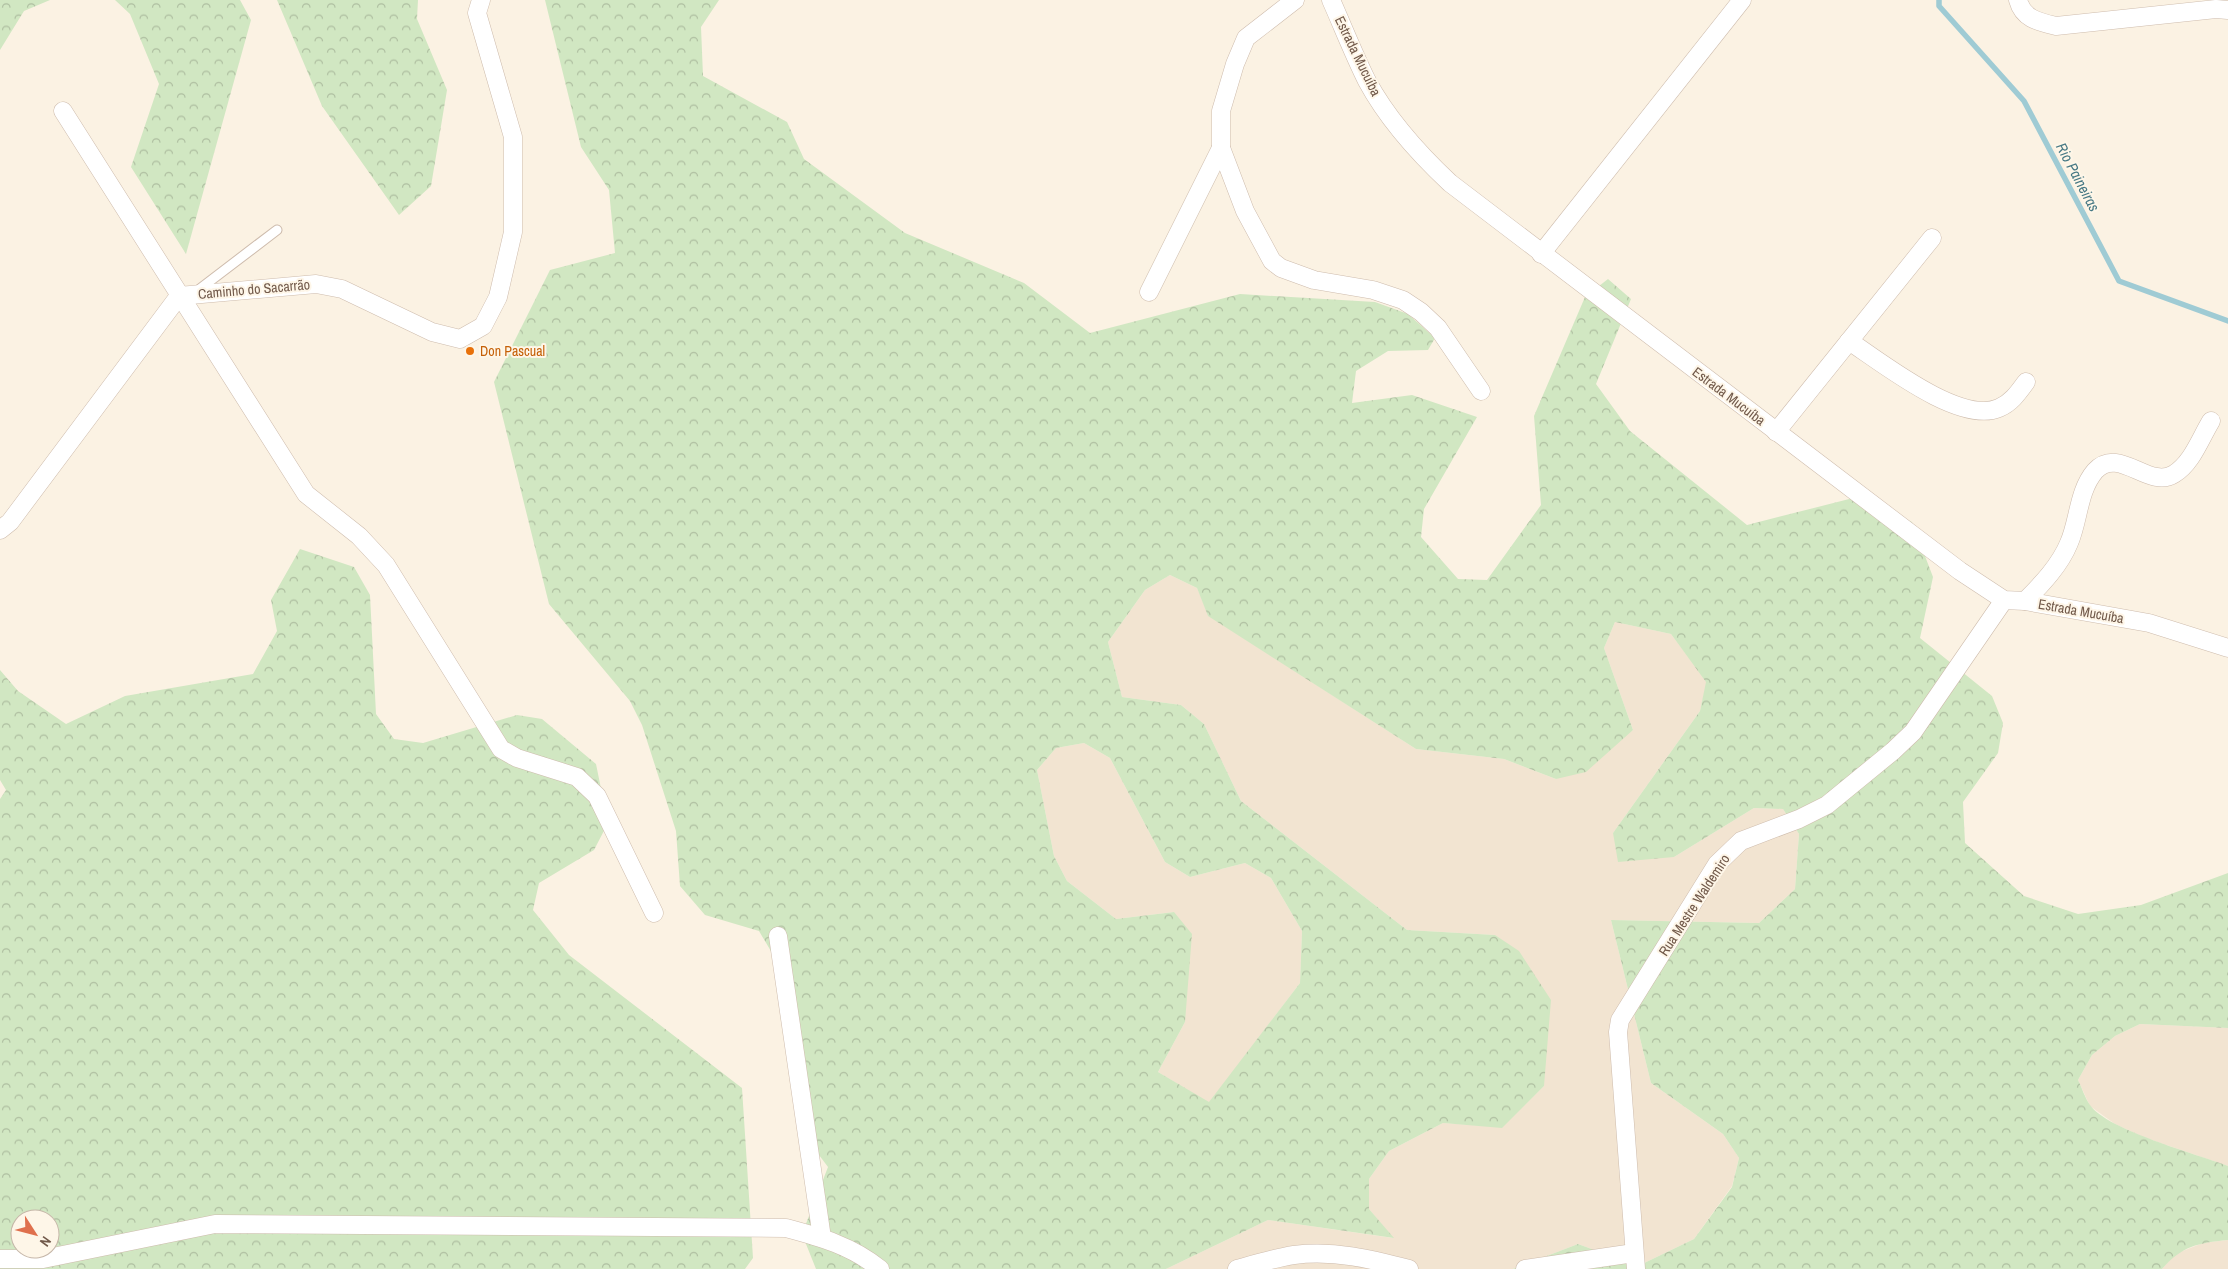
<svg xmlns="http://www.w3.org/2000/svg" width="2228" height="1269" font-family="'Archivo Narrow',sans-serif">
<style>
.residential{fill:#f2e4d1}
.forest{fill:url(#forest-crowns);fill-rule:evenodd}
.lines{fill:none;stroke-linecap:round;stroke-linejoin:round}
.stream{stroke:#9fcbd4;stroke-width:5.5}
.lane-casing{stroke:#cebcad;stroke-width:11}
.street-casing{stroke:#cebcad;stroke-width:19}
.lane{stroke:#fff;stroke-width:9}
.street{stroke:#fff;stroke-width:18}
.food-dot{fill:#e8710a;stroke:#fef6e8;stroke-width:2}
.labels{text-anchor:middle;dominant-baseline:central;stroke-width:4;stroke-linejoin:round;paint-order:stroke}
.street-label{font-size:14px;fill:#71594a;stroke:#fef6e8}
.food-label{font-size:14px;fill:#c56008;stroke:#fef6e8;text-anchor:start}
.water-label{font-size:15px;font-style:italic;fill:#467884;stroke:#fef6e8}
</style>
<defs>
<pattern id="forest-crowns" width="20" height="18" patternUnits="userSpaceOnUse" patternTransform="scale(1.25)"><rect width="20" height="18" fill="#d1e7c2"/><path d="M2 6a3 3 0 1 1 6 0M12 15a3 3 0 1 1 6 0" fill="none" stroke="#aebea0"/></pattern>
</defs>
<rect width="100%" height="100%" fill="#fbf2e3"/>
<g class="residential">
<path d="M1170,575L1197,588L1209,616L1416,749L1504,759L1556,779L1633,730L1604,648L1615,622L1671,634L1707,682L1700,711L1613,833L1674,857L1754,808L1783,809L1799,834L1795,889L1759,923L1611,920L1651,1083L1723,1134L1739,1158L1732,1186L1694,1239L1638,1266L1578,1244L1513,1269H1166L1268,1220L1393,1238L1369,1209V1179L1389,1151L1443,1123L1502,1127L1544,1086L1495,935L1407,930L1241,801L1204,724L1181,705L1122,697L1108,642L1145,590Z"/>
<path d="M1084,743L1110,758L1165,862L1190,877L1245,863L1271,878L1302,931L1300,983L1209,1103L1158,1072L1185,1022L1174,912L1116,919L1067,881L1054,856L1037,770L1056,748Z"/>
<path d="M2140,1024L2228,1028V1166L2143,1137L2115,1124L2090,1106L2078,1080L2092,1055L2115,1036Z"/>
<path d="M2228,1240V1269H2162L2175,1254L2203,1243Z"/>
</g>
<g class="forest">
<path d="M0,0H50L24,11L0,50Z"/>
<path d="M115,0H240L251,20L186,254L131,167L159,84L130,14Z"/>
<path d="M277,0H418L417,19L447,90L431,186L399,215L322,106Z"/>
<path d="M545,0H719L701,27L703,76L787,122L804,159L905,233L1024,283L1090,333L1240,294L1375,302L1408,314L1435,338L1428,350L1388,351L1356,371L1352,403L1412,395L1477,417L1424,509L1421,537L1458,579L1487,580L1541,505L1534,416L1585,297L1608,279L1631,299L1596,384L1630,431L1747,525L1857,497L1912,522L1933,577L1920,638L1992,696L2003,723L1998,753L1963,802L1965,843L2024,896L2078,914L2141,905L2228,873V1028L2140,1024L2115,1036L2092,1055L2078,1080C2082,1088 2085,1098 2090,1105C2107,1130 2197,1154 2228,1166V1240C2198,1243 2182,1246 2162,1269H1513L1578,1244L1638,1266L1694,1239L1732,1187L1739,1158L1723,1134L1651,1083L1611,920L1759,923L1795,889L1799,834L1783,809L1754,808L1674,857L1618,862L1613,833L1700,711L1706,682L1671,634L1615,622L1604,648L1633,730L1586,772L1556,779L1504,759L1416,749L1208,616L1197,588L1170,575L1145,590L1108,642L1122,697L1181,705L1204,724L1241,801L1407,930L1495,935L1519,951L1551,1000L1544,1086L1502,1128L1443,1123L1389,1151L1369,1179V1209L1394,1238L1268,1220L1166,1269H816L802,1234L828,1167L804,1135L788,980L759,931L705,915L680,886L676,831L642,725L630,701L549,604L494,382L550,270L615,253L609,190L581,147ZM1084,743L1110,758L1165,862L1190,877L1245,863L1271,878L1302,931L1300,983L1209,1102L1158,1072L1185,1022L1192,934L1174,912L1116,919L1067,881L1054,856L1037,770L1056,748Z"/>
<path d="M300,549L354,567L370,595L376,714L394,739L423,743L517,715L542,719L596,764L608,823L594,850L539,883L533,910L569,955L742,1088L753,1258L745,1269H0V799L6,790L0,780V670L18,691L66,724L125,696L253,674L277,631L271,600ZM20,1219H50V1249H20Z"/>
</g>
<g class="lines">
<path class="stream" d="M1939,0V6L2024,101L2119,281L2228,321"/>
<g class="lane-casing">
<path id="lane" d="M197,291L277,230"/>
</g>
<g class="street-casing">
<g id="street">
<path d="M1295,0L1246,38L1235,64L1221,111V148L1245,211L1272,261L1281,268L1314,280L1373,290L1403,300L1421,312L1438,328L1481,391"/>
<path d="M1331,0C1343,27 1354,55 1367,81C1388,120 1418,153 1450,183L1960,571L2004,600L2025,601L2149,623L2228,648"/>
<path d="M2018,0C2023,19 2039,22 2056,26L2216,9L2228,10"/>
<path d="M63,111L306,494L359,536L386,565L501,749L517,758L577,777L597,796L654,913"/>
<path d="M1541,254L1742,0"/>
<path d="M1149,292L1221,148"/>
<path d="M1849,341C1881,362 1960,425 1999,408C2011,403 2018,393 2026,382"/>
<path d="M1776,432L1932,238"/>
<path d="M0,530L10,522L179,296L316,284L342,289L432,332L460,339L483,326L498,297L513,232V137L477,13L481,0"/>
<path d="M2025,601C2042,584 2060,565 2069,543C2079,520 2078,491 2095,471C2119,445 2149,490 2174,474C2192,463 2200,439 2211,421"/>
<path d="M778,936L822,1238"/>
<path d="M0,1259H43L215,1224L786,1228C820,1237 852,1246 880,1269"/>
<path d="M1237,1269C1255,1264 1275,1258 1294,1255C1334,1250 1371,1259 1409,1269"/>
<path d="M1525,1269L1634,1253"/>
<path d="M1636,1269L1618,1032L1620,1020L1717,864L1741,841L1799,819L1827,805L1893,751L1913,732L2004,600"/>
</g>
</g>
<use href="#lane" class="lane"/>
<use href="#street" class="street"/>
</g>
<circle class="food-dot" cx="470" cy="351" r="5"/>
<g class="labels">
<g class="street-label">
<text transform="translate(1358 56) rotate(64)">Estrada Mucuíba</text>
<text transform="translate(254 289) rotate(-5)">Caminho do Sacarrão</text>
<text transform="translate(1729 396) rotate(37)">Estrada Mucuíba</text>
<text transform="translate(2081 611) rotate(10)">Estrada Mucuíba</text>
<text transform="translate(1694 905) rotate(-57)">Rua Mestre Waldemiro</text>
</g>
<g class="food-label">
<text x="480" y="351">Don Pascual</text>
</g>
<g class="water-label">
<text transform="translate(2078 177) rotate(62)">Rio Paineiras</text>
</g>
</g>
<g transform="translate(35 1234) rotate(126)"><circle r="24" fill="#fef6e8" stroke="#c6b7a9"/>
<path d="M0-4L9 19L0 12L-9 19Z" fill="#df704d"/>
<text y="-8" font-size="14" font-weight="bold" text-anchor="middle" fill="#71594a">N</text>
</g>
</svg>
